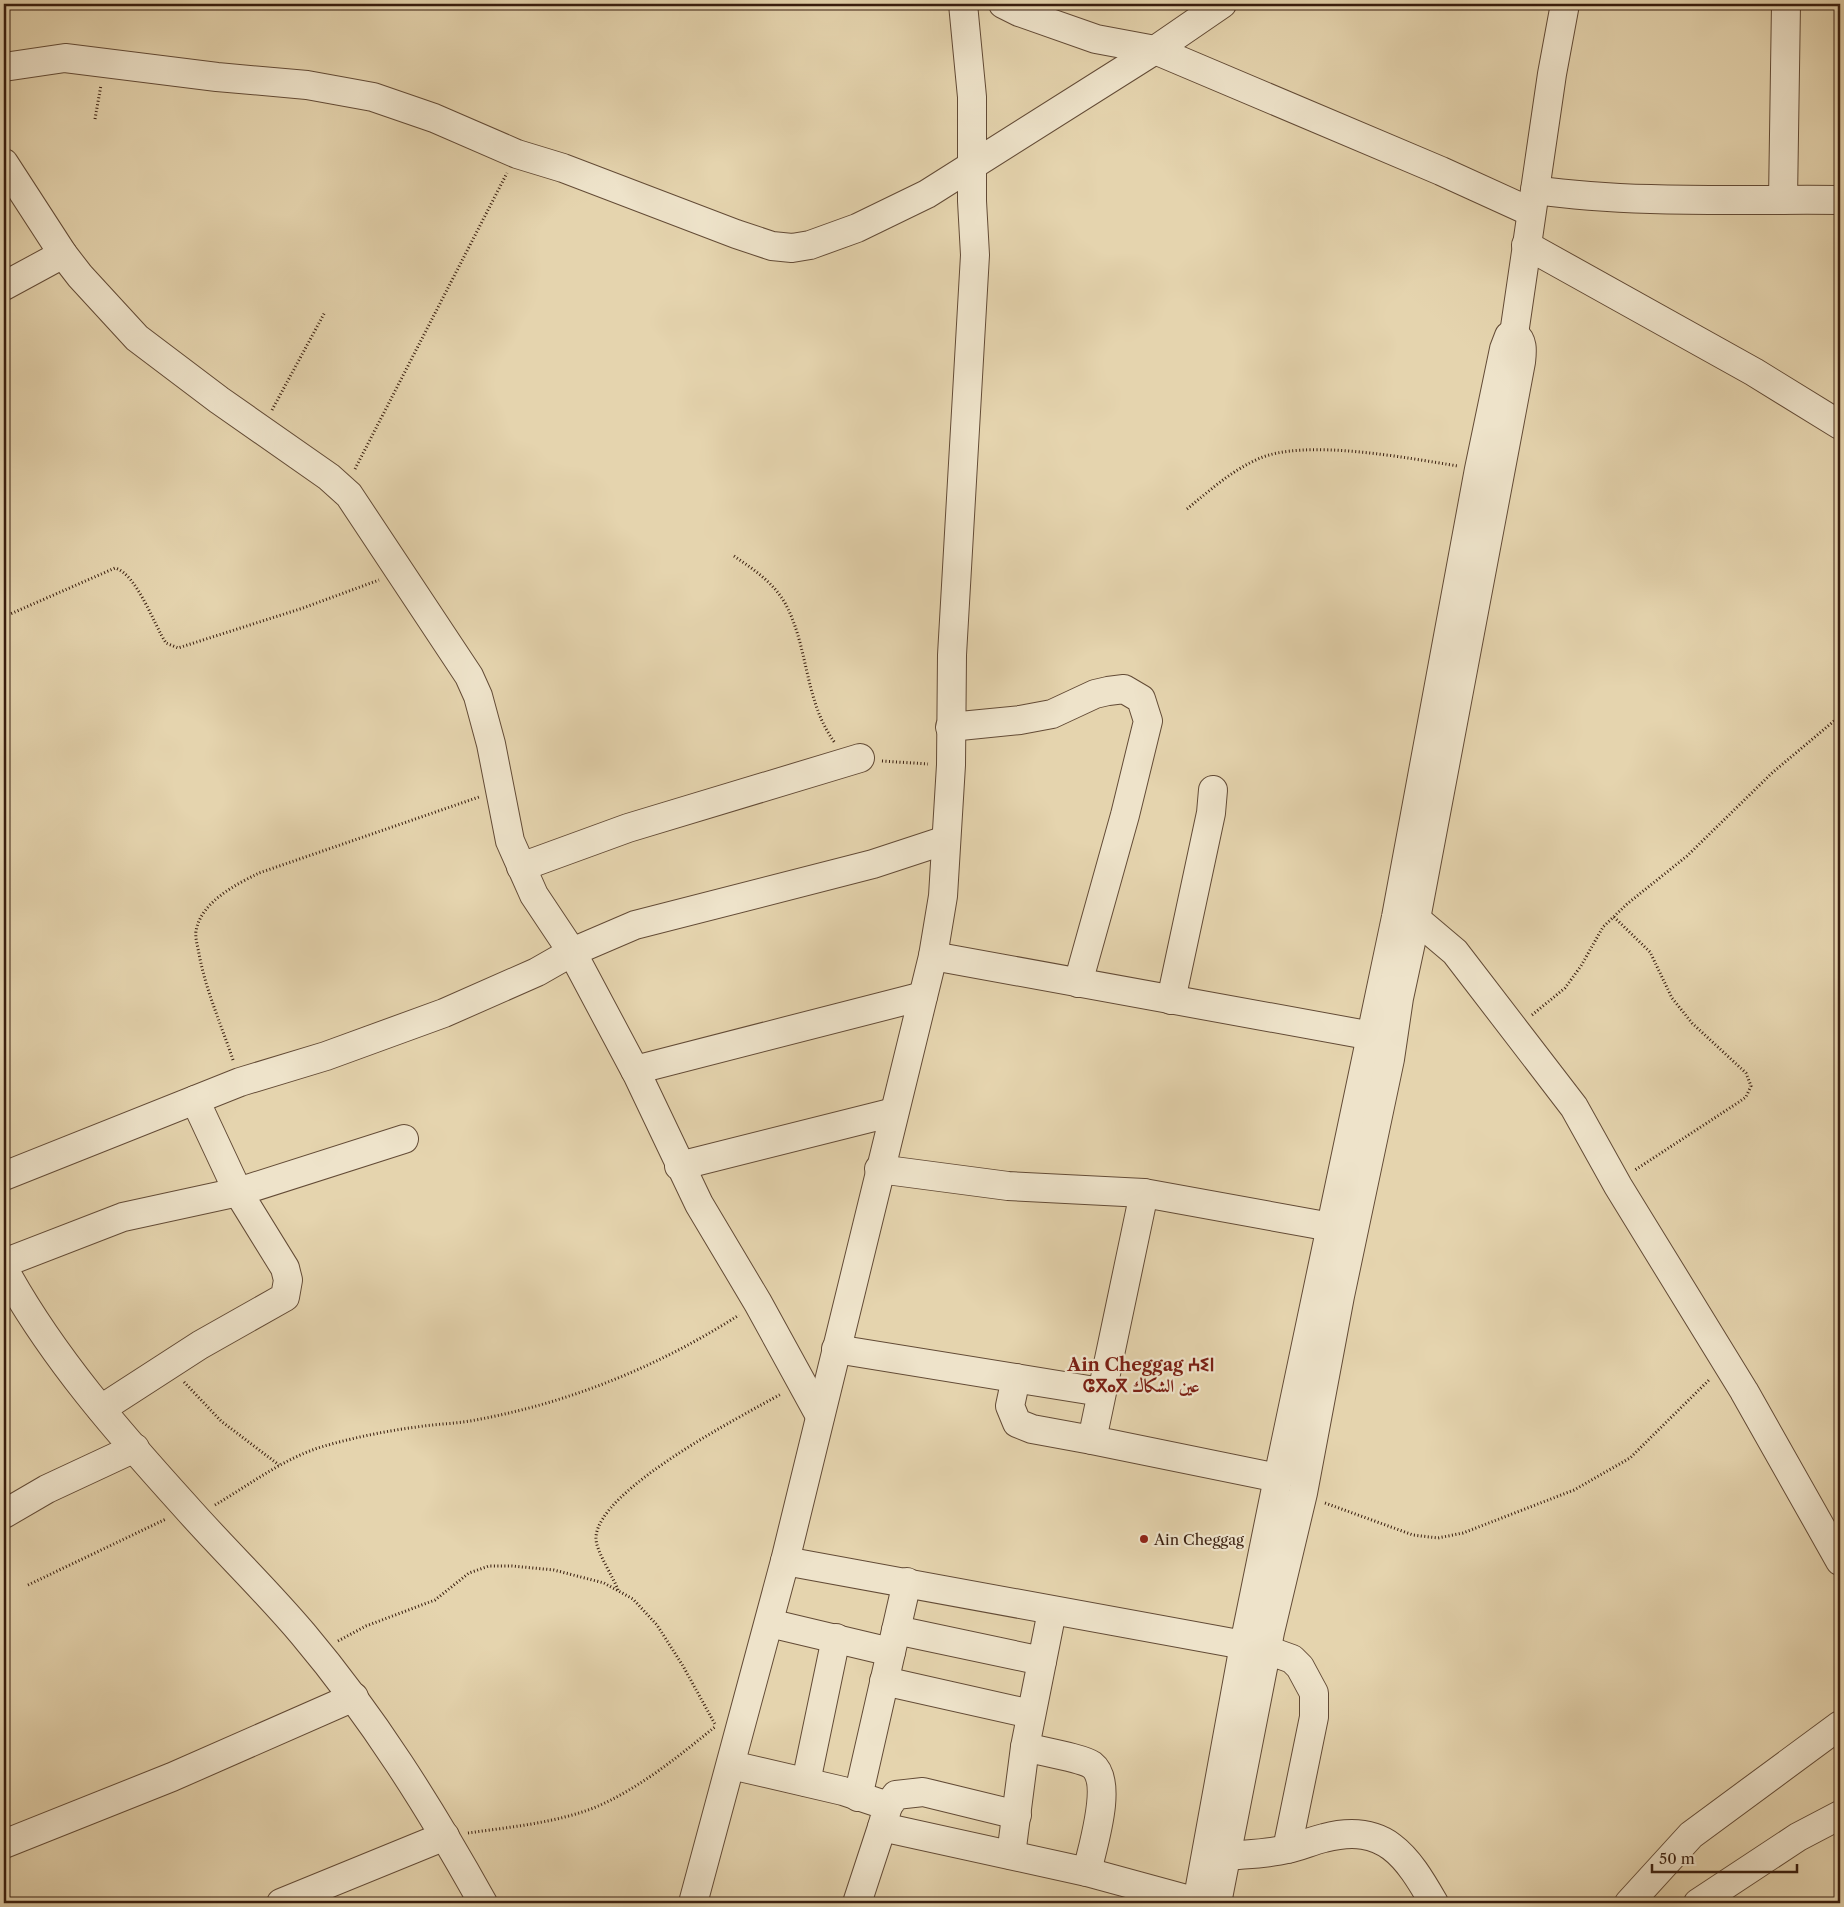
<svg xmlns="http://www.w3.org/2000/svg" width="1844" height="1907" font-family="'Libre Caslon Text',Amiri,'Noto Sans Tifinagh',serif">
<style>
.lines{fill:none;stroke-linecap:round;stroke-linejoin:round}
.minor-casing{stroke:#634b36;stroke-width:30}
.path{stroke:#381d0e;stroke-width:3;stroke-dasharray:1 2.5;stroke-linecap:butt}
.minor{stroke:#eee3ca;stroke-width:28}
.poi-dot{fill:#8f2418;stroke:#eee3ca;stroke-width:2}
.labels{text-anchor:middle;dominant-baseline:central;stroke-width:4.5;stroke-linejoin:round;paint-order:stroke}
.poi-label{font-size:15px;fill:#381d0e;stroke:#eee3ca;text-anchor:start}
.quarter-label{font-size:18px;font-weight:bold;fill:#7a1f14;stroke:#eee3ca}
</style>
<rect width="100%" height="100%" fill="#e5d4ae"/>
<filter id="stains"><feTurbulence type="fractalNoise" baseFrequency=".004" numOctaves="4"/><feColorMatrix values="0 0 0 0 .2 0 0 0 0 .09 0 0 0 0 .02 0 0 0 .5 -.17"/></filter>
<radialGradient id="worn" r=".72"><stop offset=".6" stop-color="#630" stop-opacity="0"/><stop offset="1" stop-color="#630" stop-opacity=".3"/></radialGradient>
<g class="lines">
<g class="minor-casing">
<g id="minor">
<path d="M1003,4L1019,12L1096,39L1155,50L1441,171L1531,212"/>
<path d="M4,67L65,58L217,77L307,85L373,97L434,118L517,154L563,168L736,234L772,246L792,248L810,245L857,228L927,194L1155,50L1222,4"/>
<path d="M4,163L63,254L4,286"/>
<path d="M1535,190C1636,204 1739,199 1840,200"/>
<path d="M1783,200L1786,4"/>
<path d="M1526,245L1754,372L1840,425"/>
<path d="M63,254L80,276L137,338L219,400L329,477L349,495L469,676L478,696L491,744L510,841L534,895L572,952L638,1076L699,1204L758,1303L820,1416"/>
<path d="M1514,334L1552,74L1565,4"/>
<path d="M950,727L1020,720L1052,714L1095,694L1108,691L1124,689L1141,699L1148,721L1125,815L1078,983"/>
<path d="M521,867L628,828L860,758"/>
<path d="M1416,919L1455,952L1574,1107L1618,1186L1744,1391L1840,1561"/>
<path d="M933,956L1389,1039"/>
<path d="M1171,1000L1211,813L1213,790"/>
<path d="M635,1070L923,996"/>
<path d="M679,1166L894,1112"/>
<path d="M879,1169L1008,1186L1144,1193L1331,1227"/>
<path d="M4,1176L240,1082L326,1056L444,1013L537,972L572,952L635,925L873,864L946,840"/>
<path d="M1144,1193L1092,1440L1278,1478"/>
<path d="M4,1263L123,1217L238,1192L195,1100"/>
<path d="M4,1269C52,1357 119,1433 186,1507C224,1550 266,1590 303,1634C373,1717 430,1808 483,1903"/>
<path d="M836,1349L1101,1392"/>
<path d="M1016,1378L1010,1406L1017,1423L1032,1429L1092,1440"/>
<path d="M101,1409L200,1345L285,1297L288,1280L285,1268L238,1192L404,1139"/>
<path d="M4,1514L47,1489L135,1448"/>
<path d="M785,1561L1244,1645L1267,1650L1292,1659L1300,1667L1314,1693V1717L1287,1849"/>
<path d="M769,1623L891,1652"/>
<path d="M896,1630L1042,1661"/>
<path d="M884,1681L1031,1714"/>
<path d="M1025,1747C1039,1751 1082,1758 1092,1765C1114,1782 1092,1848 1087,1872"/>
<path d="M731,1765L843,1791L888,1806L882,1827L1087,1872L1197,1902"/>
<path d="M806,1782L836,1638"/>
<path d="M858,1797L907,1582"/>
<path d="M888,1806L896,1795L923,1792L1017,1815"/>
<path d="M4,1844L172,1777L354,1697"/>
<path d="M1011,1855L1025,1747L1052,1611"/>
<path d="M1226,1856C1246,1854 1267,1854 1287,1849C1299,1847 1311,1841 1324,1838C1385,1822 1407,1856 1434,1903"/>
<path d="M281,1903L445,1836"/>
<path d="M693,1903L785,1561L933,956L943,896L951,765L952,655L975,255L972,201V97L963,4"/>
<path d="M857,1903L882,1827"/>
<path d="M1197,1903L1244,1645L1278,1478L1396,917L1479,469L1504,349L1509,336L1514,334"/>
<path d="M1217,1903L1270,1632L1303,1493L1340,1296L1390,1059L1399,998L1416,919L1521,362C1522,352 1524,341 1514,334"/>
<path d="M1629,1903L1691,1835L1840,1725"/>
<path d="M1698,1903L1798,1837L1840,1815"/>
</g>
</g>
<g class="path">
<path d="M95,119L101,85"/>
<path d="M272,410L325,312"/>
<path d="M355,469L507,173"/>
<path d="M1187,509C1209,491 1231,471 1258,459C1304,438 1407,458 1458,466"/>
<path d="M734,556C753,569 773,582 785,603C809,647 804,701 835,743"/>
<path d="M8,615L115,568C137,574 154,625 166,643L178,648L303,608L379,580"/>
<path d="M882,761L928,764"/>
<path d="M1614,917L1650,952L1672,998L1692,1023L1746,1073L1751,1086L1746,1097L1739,1102L1635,1170"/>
<path d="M1532,1015L1565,988L1581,966L1603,927L1627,904L1687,856L1773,772L1840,716"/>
<path d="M233,1060C221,1024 206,991 199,954C198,947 195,939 196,931C201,902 235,885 259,873L479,797"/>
<path d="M184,1382L221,1421L279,1465"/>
<path d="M1325,1503L1413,1535L1438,1538L1463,1533L1574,1490L1630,1458L1710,1379"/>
<path d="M215,1505C249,1485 283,1459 321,1447C352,1438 385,1431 417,1427C435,1424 452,1424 470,1421C566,1404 656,1368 739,1315"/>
<path d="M28,1585L166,1519"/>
<path d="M618,1590C613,1576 595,1550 596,1537C599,1489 742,1416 781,1394"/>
<path d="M338,1641L366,1626L435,1600L469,1573L489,1566H512L554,1570L604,1583L633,1599L657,1625L683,1666L716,1726"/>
<path d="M468,1833C510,1827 556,1823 596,1807C640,1788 679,1756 716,1726"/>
</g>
<use href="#minor" class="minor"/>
</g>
<circle class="poi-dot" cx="1144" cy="1539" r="5"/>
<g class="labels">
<g class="poi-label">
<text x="1154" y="1539">Ain Cheggag</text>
</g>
<g class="quarter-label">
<text x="1141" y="1365">Ain Cheggag ⵄⵉⵏ<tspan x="1141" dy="21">ⵛⴳⴰⴳ عين الشكاك</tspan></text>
</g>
</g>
<rect width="1844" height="1907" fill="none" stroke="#e5d4ae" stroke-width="20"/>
<rect x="5" y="5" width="1834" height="1897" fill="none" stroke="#381d0e" stroke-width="2.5"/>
<rect x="10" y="10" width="1824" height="1887" fill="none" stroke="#381d0e"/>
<path d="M1652 1864v8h145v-8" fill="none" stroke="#381d0e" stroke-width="2.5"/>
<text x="1659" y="1864" font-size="15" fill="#381d0e" stroke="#eee3ca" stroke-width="4" paint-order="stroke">50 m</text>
<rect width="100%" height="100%" filter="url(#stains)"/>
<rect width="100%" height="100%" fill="url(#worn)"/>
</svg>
